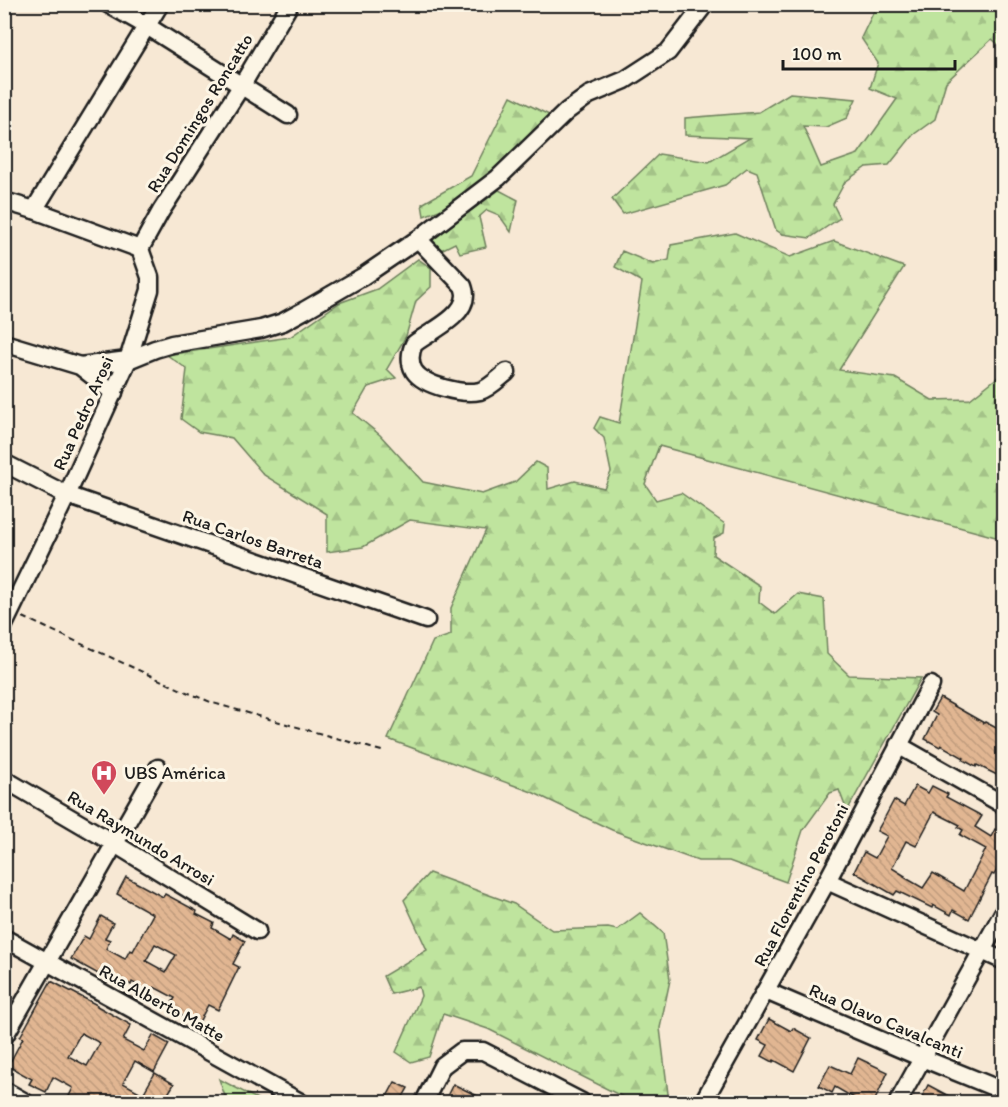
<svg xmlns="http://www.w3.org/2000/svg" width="1008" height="1107" font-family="Itim,sans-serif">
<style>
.green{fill:#bfe49e;stroke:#6e805d;stroke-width:1.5}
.forest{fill:url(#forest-firs);stroke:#6e805d;stroke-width:1.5}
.building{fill:url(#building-back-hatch);stroke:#1c1c1c;stroke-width:1.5;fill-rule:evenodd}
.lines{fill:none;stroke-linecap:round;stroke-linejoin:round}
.minor-casing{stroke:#1c1c1c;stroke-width:21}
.path{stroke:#1c1c1c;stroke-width:2;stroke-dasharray:6 4.5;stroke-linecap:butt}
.minor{stroke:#fcf5e5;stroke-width:16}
.labels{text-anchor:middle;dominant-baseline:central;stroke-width:6;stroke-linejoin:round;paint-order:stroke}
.street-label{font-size:18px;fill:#1c1c1c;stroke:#fcf5e5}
.poi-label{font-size:18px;fill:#1c1c1c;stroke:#fcf5e5;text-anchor:start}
</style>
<defs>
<pattern id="forest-firs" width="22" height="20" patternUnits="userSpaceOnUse" patternTransform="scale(1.5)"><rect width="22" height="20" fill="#bfe49e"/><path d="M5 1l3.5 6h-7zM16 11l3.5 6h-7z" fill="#a4c388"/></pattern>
<pattern id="building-back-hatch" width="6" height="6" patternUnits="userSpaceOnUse" patternTransform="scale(1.5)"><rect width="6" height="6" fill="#e1b692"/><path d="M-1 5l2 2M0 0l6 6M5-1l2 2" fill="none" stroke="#c09c7d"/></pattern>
</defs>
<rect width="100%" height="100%" fill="#f7e8d4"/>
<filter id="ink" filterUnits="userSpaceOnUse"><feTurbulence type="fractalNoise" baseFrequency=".0167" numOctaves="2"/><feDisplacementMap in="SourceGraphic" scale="12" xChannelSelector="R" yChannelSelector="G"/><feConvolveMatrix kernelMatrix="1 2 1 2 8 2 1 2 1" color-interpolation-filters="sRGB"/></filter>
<g filter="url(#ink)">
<path class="green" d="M219,1079L263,1102H227Z"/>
<g class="forest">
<path d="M877,5H1003V45H999L992,39L946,82L935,119L913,135L889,165L866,167L845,182L833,204L840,218L810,238L782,234L776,230L757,172L747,168L725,185L623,214L612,199L659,154L709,162L750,138L685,135V118L759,112L790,93L856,99L847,118L826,127L803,126L821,167L858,154L897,99L870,88L878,63L861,38Z"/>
<path d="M511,96L549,115L494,171L447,207L424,216L422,204L471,176Z"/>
<path d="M499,190L518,200L511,232L499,215L487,210L479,217L486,247L460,253L455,243L437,252L430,241Z"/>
<path d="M735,233L790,257L834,241L904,267L839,370L895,378L932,400L970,399L1003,373V539L659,446L645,484L656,500L681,493L725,524L724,533L714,538L713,555L760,586L759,602L775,614L798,594L824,599L827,654L849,675L921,678L847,811L839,790L830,793L803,830L786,882L729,861H698L612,830L532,792L388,739L433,641L451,635V608L486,530L410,520L363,547L327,552V514L264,475L232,438L199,432L181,419L187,369L167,355L290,337L339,303L377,289L418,259L431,268V287L416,301L406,336L387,369L396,378L368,387L353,413L380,435L423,482L482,494L515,482L536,462L547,468L548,489L575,481L604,488L611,472L604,438L594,428L600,417L619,423L642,282L615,267L622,251L653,264L669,260L671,245Z"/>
<path d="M429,873L514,904L552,930L608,928L617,930L640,913L663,933L670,980L660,1028L669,1102H633L488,1029L443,1014L429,1057L411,1062L396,1052L421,996L419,987L391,994L383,976L427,950L404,900Z"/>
</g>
<g class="building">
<path d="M940,698L984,723L985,722L1004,732V777L1000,775L999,776L977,765L976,767L963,760L964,758L941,745L940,747L925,739L937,715L932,712Z"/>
<path d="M915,786L928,793L932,786L948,794L946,797L982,816L975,827L991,837L995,829L1004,834V857L994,875L992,874L969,919L953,910L951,915L933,905L932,908L897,891L894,895L854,872L864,852L875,858L887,836L877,831L885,817L894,800L904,806ZM934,812L960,825L958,827L963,830L960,835L986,849L964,891L933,873L923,888L904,877L905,876L892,868L906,841L916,846Z"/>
<path d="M126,877L163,897L165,894L197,911L196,914L214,923L212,928L231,939L233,934L245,941L233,964L239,967L218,1010L208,1005L198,1024L169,1008L175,998L154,987L151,992L132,982L131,985L114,976L111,981L71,959L84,936L89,939L101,916L113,923L105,938L110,940L106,949L125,959L130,950L133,951L153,914L117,894ZM155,944L176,955L166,972L146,961Z"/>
<path d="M51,981L97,1005V1006L131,1025L123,1040L144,1051L153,1035L169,1044L154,1072L135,1061L123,1083L143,1094L155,1073L174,1084L163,1102H66L73,1088L53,1077L46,1092L29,1084L32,1079L8,1066L23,1038L20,1037ZM81,1033L100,1043L87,1066L68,1056Z"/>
<path d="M769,1019L791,1031L793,1028L811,1038L794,1071L774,1060L773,1062L762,1056L768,1045L758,1040Z"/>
<path d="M858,1058L888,1072L874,1102H860L854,1099V1098L835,1087L832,1093L819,1086L830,1065L850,1074Z"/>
<path d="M395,1082L408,1088L400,1102H384Z"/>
<path d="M453,1084L490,1102H450L445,1100Z"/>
<path d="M928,1085L960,1102H928L921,1099Z"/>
</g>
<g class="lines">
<g class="minor-casing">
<g id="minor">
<path d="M108,4L147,26L288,115"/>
<path d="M4,201L34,210L140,249"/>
<path d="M34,210L160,4"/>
<path d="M418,239L463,286C464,289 465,292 465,295C465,317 429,332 414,344C410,352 409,363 414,371C424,386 463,395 480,391C490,388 499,378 507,372"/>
<path d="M4,343L80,366L114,393"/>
<path d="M80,366L128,360L155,349L172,344L261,329L283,322L305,310L362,277L418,239L498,178L567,111L589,95L625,80L668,52L705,4"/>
<path d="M4,463L67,495L426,620"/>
<path d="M4,625L67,495L128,360L150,290V277L140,249L161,211L242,85L290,4"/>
<path d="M898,745L1004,805"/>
<path d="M4,779L115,844L257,931"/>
<path d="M827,881L1004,961"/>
<path d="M4,938L300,1102"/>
<path d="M766,991L922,1058L991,1086"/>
<path d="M4,1037L158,768"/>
<path d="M4,1090L25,1102"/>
<path d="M424,1102L442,1066L462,1051H483L582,1102"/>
<path d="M703,1102L827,881L931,685"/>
<path d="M898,1102L1004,911"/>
</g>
</g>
<path class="path" d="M23,617L184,691L213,703L385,752"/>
<use href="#minor" class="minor"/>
</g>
</g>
<defs>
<g id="hospital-pin" transform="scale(1.35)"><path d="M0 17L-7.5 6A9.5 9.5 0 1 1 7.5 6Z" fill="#d1495b" stroke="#fcf5e5"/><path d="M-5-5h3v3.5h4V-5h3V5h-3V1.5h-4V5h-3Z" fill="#fff"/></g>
</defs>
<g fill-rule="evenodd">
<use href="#hospital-pin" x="104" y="773"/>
</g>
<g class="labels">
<g class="street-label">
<text transform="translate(200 113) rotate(-58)">Rua Domingos Roncatto</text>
<text transform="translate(83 413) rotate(-66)">Rua Pedro Arosi</text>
<text transform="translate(253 539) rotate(19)">Rua Carlos Barreta</text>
<text transform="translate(141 838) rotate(31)">Rua Raymundo Arrosi</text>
<text transform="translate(801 885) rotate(-62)">Rua Florentino Perotoni</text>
<text transform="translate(162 1003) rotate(29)">Rua Alberto Matte</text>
<text transform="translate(886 1021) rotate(23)">Rua Olavo Cavalcanti</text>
</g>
<g class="poi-label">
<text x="124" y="773">UBS América</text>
</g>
</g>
<rect width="1008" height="1107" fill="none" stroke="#fcf5e5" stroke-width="24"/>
<rect x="12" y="12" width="984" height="1083" fill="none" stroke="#1c1c1c" stroke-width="2" filter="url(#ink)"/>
<path d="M783 60v9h172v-9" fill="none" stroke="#1c1c1c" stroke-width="3"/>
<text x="792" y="60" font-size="18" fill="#1c1c1c" stroke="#fcf5e5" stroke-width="4.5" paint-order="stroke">100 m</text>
</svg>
